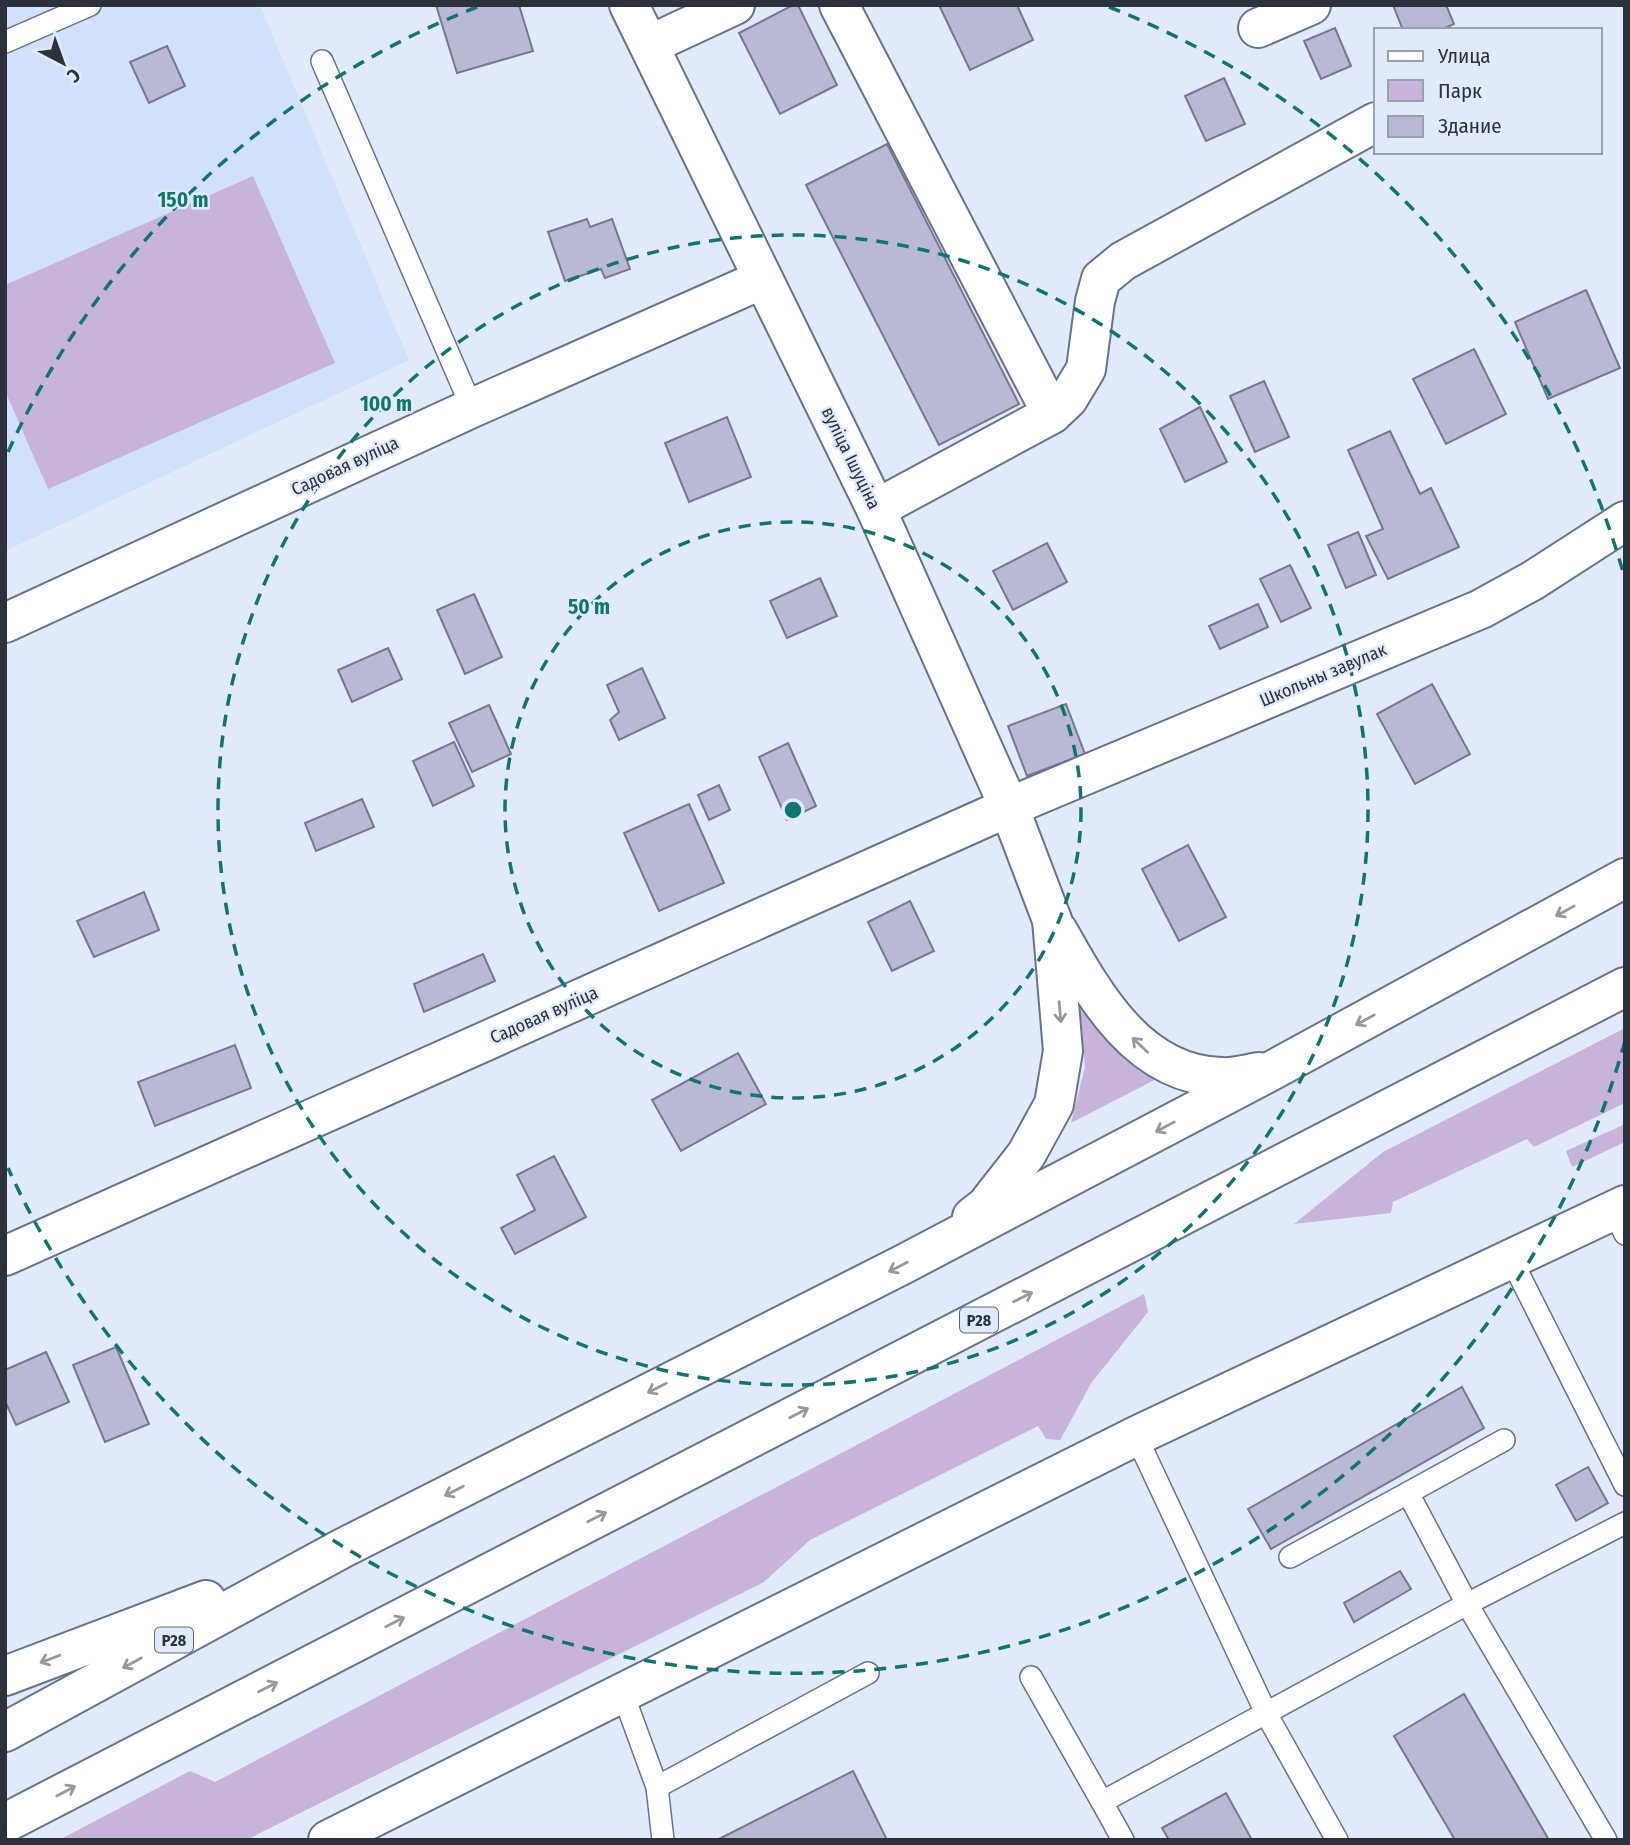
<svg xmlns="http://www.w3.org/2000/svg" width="1630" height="1845" font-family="'Fira Sans Condensed',sans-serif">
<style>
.built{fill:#d2e1fb}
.green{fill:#c8b3db}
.building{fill:#b9b9d5;stroke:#777790;stroke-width:2}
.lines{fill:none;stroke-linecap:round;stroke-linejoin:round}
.lane-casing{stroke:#66738a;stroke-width:24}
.street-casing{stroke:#66738a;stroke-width:42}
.secondary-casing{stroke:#66738a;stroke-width:42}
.highway-casing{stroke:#66738a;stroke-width:42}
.lane{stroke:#fff;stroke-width:21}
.street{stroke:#fff;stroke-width:38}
.secondary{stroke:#fff;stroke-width:38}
.highway{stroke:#fff;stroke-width:38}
.oneway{stroke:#96989d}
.ring{fill:none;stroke:#0f766e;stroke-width:3.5;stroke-dasharray:12 9}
.labels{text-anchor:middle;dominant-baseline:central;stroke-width:5;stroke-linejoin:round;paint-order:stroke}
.shield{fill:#e1eafa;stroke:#626874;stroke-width:2}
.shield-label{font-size:16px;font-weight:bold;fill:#2c313b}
.street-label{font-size:18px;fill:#2c313b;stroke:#e1eafa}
.centre{fill:#0f766e;stroke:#e1eafa;stroke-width:3.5}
.ring-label{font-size:21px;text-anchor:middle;font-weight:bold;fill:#0f766e;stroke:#e1eafa;stroke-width:5;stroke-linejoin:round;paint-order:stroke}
</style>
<rect width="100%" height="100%" fill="#e1eafa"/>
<path class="built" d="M5,5H260L409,360L5,551Z"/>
<g class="green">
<path d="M253,176L335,363L48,489L5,391V285Z"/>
<path d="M1080,1003L1166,1074L1071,1123L1085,1067Z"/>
<path d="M1625,1028V1103L1534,1147L1527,1139L1393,1202L1391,1213L1294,1224L1383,1152Z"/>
<path d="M1625,1124V1142L1572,1167L1566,1151Z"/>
<path d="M1144,1294L1148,1312L1092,1382L1060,1440L1046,1439L1038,1426L810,1540L764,1582L246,1840H59L190,1771L215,1782Z"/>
</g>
<g class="building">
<path d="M436,5H519L533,51L457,73Z"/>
<path d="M793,5H798L837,85L780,114L739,33Z"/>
<path d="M939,5H1017L1033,40L970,70Z"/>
<path d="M1393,5H1446L1454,24L1441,30H1403Z"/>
<path d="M1335,28L1351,66L1321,79L1304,41Z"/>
<path d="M167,46L185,86L149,103L130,62Z"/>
<path d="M1224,78L1245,124L1206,141L1185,96Z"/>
<path d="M887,144L1019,404L939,445L806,185Z"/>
<path d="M587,219L590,227L612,219L630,269L605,278L601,269L565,281L548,232Z"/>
<path d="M1586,290L1620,368L1548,399L1515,322Z"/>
<path d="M1474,349L1506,414L1446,444L1413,379Z"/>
<path d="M1264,381L1289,437L1255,452L1230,396Z"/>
<path d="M1200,407L1227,462L1185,482L1160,429Z"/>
<path d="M727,417L751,477L689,502L665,443Z"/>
<path d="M1390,431L1420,494L1431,488L1459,547L1388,579L1366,536L1383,529L1348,450Z"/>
<path d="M1358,532L1376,575L1346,588L1328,545Z"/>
<path d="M1047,543L1067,582L1013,610L993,571Z"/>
<path d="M1290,565L1311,608L1281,622L1260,579Z"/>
<path d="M820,578L837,616L787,638L770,601Z"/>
<path d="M474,594L502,657L465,674L437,610Z"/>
<path d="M1258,604L1268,627L1220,649L1209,626Z"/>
<path d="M388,648L402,679L352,702L338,670Z"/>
<path d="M642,668L665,718L619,740L610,720L619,712L607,685Z"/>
<path d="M1432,684L1470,754L1415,784L1377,714Z"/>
<path d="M1066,704L1085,754L1027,776L1008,726Z"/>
<path d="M489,705L511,754L472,772L449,723Z"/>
<path d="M454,742L474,786L433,806L413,761Z"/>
<path d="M788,743L816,806L787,820L759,757Z"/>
<path d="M719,785L730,810L709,820L698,795Z"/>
<path d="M362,799L374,827L316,851L305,823Z"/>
<path d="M689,804L724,883L659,911L624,833Z"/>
<path d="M1188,845L1226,917L1179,941L1142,869Z"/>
<path d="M144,892L159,930L94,957L77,921Z"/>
<path d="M910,901L934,951L892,971L868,922Z"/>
<path d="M483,954L495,981L424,1012L414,984Z"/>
<path d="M235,1045L251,1088L155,1126L138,1082Z"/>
<path d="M738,1053L766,1104L681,1151L652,1100Z"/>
<path d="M554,1156L586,1217L515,1254L501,1228L535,1210L517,1175Z"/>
<path d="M116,1347L149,1424L105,1442L73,1365Z"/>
<path d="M46,1352L69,1402L16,1425L5,1401V1370Z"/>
<path d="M1462,1387L1484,1428L1271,1549L1248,1509Z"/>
<path d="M1588,1467L1608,1503L1576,1521L1556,1485Z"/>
<path d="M1400,1571L1411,1589L1354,1622L1344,1603Z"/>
<path d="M1464,1694L1549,1840H1455L1394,1736Z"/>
<path d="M853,1771L887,1840H717Z"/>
<path d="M1226,1793L1252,1840H1169L1162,1828Z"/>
</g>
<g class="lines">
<g class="lane-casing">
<g id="lane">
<path d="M5,42L90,5"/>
<path d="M322,61L472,408"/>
<path d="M1613,1210L1625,1234"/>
<path d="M1510,1257L1625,1485"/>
<path d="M1136,1436L1267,1715L1337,1840"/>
<path d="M1408,1493L1504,1440"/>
<path d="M1290,1557L1408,1493L1467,1604L1625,1523"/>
<path d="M1031,1677L1102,1802"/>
<path d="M623,1694L657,1787L663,1840"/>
<path d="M657,1787L868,1673"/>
<path d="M1123,1840L1102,1802L1467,1604L1606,1840"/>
</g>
</g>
<g class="street-casing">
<g id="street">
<path d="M629,5L876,509L1009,807L1052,920"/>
<path d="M839,5L1052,414"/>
<path d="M1258,28L1311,5"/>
<path d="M649,45L735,5"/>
<path d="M876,509L1052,414L1068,399L1086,369L1095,301L1101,279L1123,261L1376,122"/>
<path d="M5,623L472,408L763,279"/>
<path d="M5,1256L1009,807L1481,609L1532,581L1625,521"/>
</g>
</g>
<g class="secondary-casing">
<path id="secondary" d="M328,1840L1136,1436L1625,1205"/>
</g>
<g class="highway-casing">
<g id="highway">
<path d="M1058,931C1094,995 1138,1075 1221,1077C1233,1078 1247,1074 1259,1072"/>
<path d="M972,1217L986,1206L1026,1155L1054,1104L1063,1051L1052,920"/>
<path d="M5,1676L206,1600"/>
<path d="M5,1732L343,1548L902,1265L1273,1070L1625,878"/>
<path d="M5,1823L1625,987"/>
</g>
</g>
<use href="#lane" class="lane"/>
<use href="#street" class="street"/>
<use href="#secondary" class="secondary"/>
<use href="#highway" class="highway"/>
</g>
<defs><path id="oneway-shaft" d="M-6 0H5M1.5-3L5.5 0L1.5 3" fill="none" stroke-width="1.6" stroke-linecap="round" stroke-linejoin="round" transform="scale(1.75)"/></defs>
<g class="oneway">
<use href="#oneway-shaft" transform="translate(1565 911) rotate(151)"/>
<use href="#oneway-shaft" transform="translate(1060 1012) rotate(85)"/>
<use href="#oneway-shaft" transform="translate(1365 1020) rotate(151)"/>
<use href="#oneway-shaft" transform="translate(1140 1045) rotate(-137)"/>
<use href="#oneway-shaft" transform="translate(1165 1127) rotate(152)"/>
<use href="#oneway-shaft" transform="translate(898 1267) rotate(153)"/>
<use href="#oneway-shaft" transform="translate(1023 1297) rotate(-27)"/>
<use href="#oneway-shaft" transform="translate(657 1388) rotate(153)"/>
<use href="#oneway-shaft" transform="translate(799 1413) rotate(-27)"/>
<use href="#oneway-shaft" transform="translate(454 1491) rotate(153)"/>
<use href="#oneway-shaft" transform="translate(597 1517) rotate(-27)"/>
<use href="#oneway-shaft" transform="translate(395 1622) rotate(-27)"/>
<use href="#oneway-shaft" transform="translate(50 1659) rotate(159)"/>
<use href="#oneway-shaft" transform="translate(132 1663) rotate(151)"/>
<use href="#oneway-shaft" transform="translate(268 1687) rotate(-27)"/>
<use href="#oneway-shaft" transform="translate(66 1791) rotate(-28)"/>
</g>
<g class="ring">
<circle cx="793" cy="810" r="288"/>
<circle cx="793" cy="810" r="575"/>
<path d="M1625 1041A863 863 0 0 1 8 1168M8 452A863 863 0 0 1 477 7M1109 7A863 863 0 0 1 1625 579"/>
</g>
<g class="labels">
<g class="shield">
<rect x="960" y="1307.5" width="38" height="25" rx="5"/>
<rect x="155" y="1627.5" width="38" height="25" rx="5"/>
</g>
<g class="shield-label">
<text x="979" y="1320">Р28</text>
<text x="174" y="1640">Р28</text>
</g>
<g class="street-label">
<text transform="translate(851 458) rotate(64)">вуліца Ішуціна</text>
<text transform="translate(345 466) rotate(-25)">Садовая вуліца</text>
<text transform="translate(1323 675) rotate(-23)">Школьны завулак</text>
<text transform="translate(544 1015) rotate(-24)">Садовая вуліца</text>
</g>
</g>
<circle cx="793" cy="810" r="10" class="centre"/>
<g class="ring-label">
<text x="183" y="207">150 m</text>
<text x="386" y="411">100 m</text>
<text x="589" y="614">50 m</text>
</g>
<rect width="1630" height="1845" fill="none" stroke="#2c313b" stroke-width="14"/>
<rect x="1374" y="28" width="228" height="126" fill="#e1eafa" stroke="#99a0ae" stroke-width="2"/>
<rect x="1388" y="51" width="35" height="10" fill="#ffffff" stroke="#99a0ae" stroke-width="2"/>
<text x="1438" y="63" font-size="21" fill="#2c313b">Улица</text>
<rect x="1388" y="80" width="35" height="21" fill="#c8b3db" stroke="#99a0ae" stroke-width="2"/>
<text x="1438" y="98" font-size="21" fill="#2c313b">Парк</text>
<rect x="1388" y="116" width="35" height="21" fill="#b9b9d5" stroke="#99a0ae" stroke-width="2"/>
<text x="1438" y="133" font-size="21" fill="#2c313b">Здание</text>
<g transform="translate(63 63) rotate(139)" stroke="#e1eafa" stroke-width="5" paint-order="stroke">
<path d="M0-5L12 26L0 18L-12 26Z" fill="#2c313b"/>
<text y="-10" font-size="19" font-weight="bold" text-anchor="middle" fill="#2c313b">С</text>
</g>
</svg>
